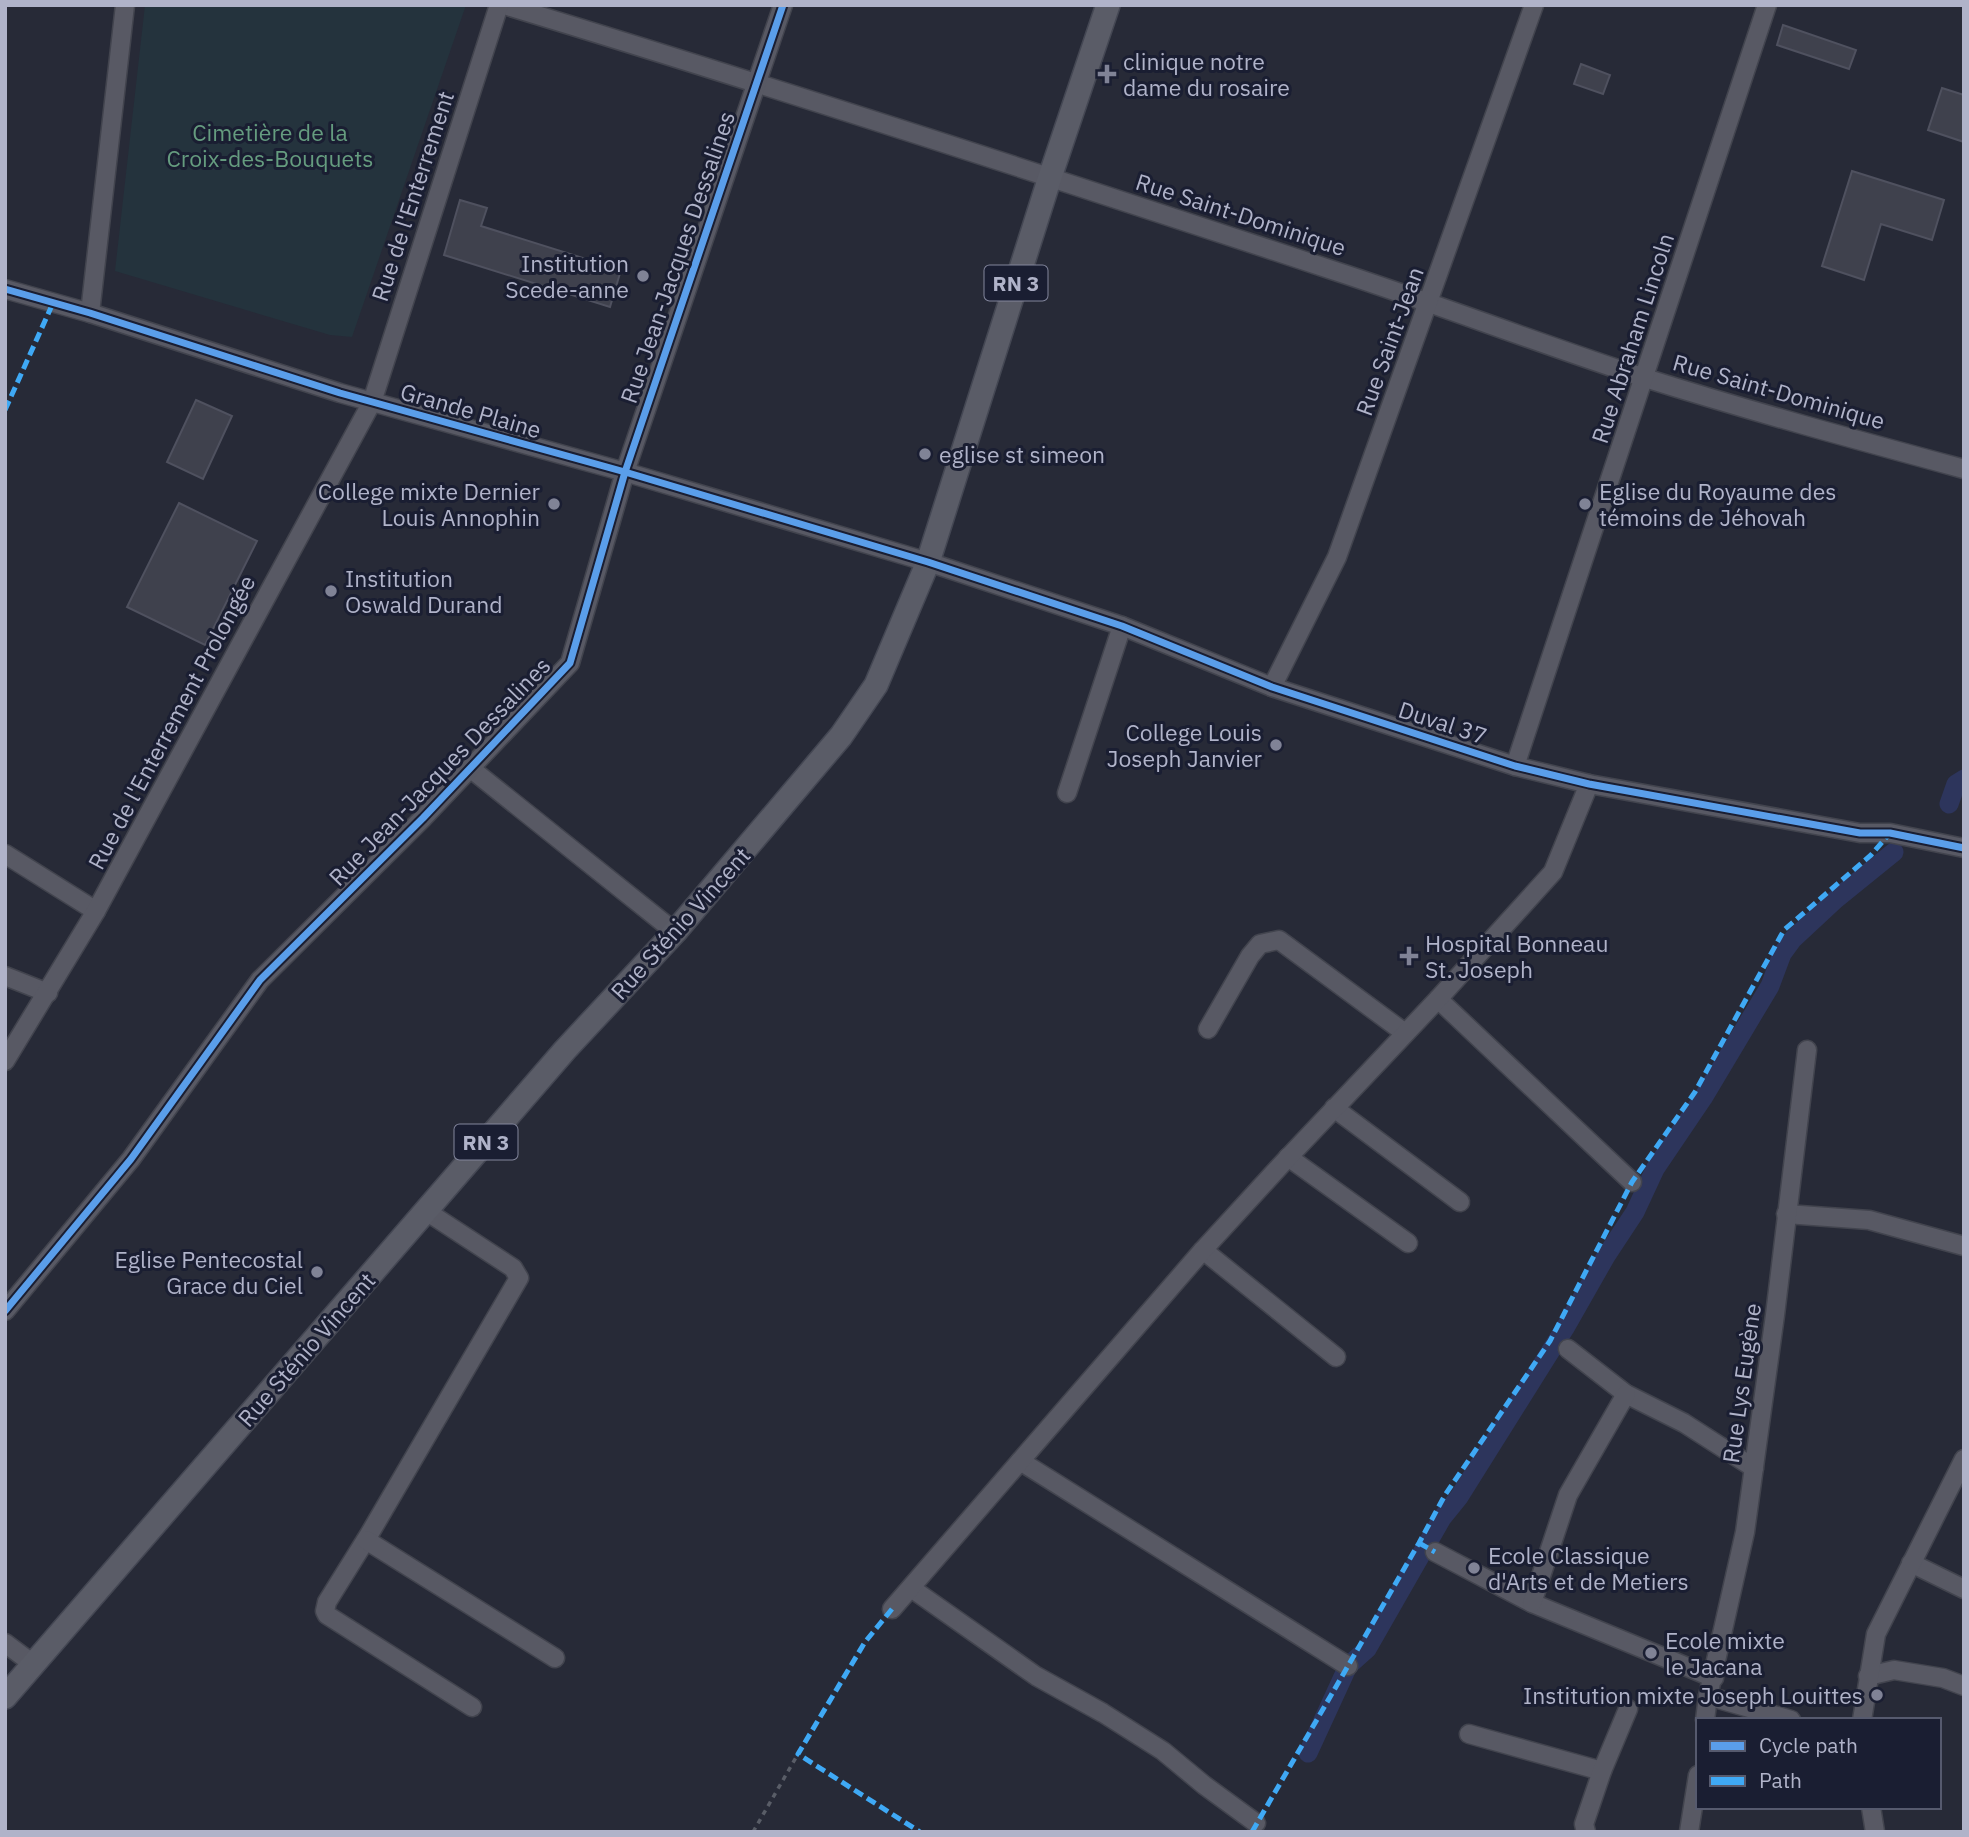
<svg xmlns="http://www.w3.org/2000/svg" width="1969" height="1837" font-family="'IBM Plex Sans',sans-serif">
<style>
.green{fill:#24333d}
.lines{fill:none;stroke-linecap:round;stroke-linejoin:round}
.canal{stroke:#2d355c;stroke-width:19}
.building{fill:#3f414d;stroke:#4f515f;stroke-width:2}
.minor-casing{stroke:#42444e;stroke-width:21}
.major-casing{stroke:#444753;stroke-width:26}
.path{stroke:#595d67;stroke-width:3.5;stroke-dasharray:5 5;stroke-linecap:butt}
.minor{stroke:#585964;stroke-width:18}
.major{stroke:#5a5c67;stroke-width:23}
.quiet{stroke:#3fa9f5;stroke-width:5;stroke-dasharray:10 5;stroke-linecap:butt}
.cycleway-casing{stroke:#1a1e32;stroke-width:11}
.cycleway{stroke:#5a9eea;stroke-width:7}
.poi-dot{fill:#808396;stroke:#1a1e32;stroke-width:2.5}
.labels{text-anchor:middle;dominant-baseline:central;stroke-width:6;stroke-linejoin:round;paint-order:stroke}
.shield{fill:#1a1e32;stroke:#83869c;stroke-width:2}
.shield-label{font-size:21px;font-weight:bold;fill:#b0b3c9}
.poi-label{font-size:23px;fill:#b0b3c9;stroke:#1a1e32;text-anchor:start}
.park-label{font-size:23px;fill:#659c7f;stroke:#1a1e32}
.street-label{font-size:23px;fill:#b0b3c9;stroke:#1a1e32}
</style>
<rect width="100%" height="100%" fill="#272a37"/>
<path class="green" d="M145,5H466L352,337L330,335L115,271Z"/>
<g class="lines">
<g class="canal">
<path d="M1949,804L1956,784L1964,779"/>
<path d="M1308,1753L1348,1666L1367,1649L1442,1518L1459,1497L1565,1328L1606,1256L1635,1212L1655,1169L1703,1098L1770,986L1782,954L1793,939L1836,899L1894,852"/>
</g>
</g>
<g class="building">
<path d="M1783,25L1856,50L1849,69L1777,45Z"/>
<path d="M1581,64L1610,75L1603,94L1574,84Z"/>
<path d="M1942,88L1964,95V142L1928,130Z"/>
<path d="M1852,171L1944,200L1932,240L1881,224L1864,280L1822,266Z"/>
<path d="M460,200L487,208L481,226L621,270L610,307L444,255Z"/>
<path d="M196,400L232,416L203,479L167,462Z"/>
<path d="M179,503L257,541L205,645L127,607Z"/>
</g>
<g class="lines">
<g class="minor-casing">
<g id="minor">
<path d="M504,5C781,89 1057,179 1332,270C1437,304 1540,344 1645,378C1750,411 1857,440 1964,469"/>
<path d="M5,289L90,313L340,393L625,472L928,562L1122,626L1272,687L1515,766L1589,784L1860,833H1890L1964,848"/>
<path d="M90,313L125,5"/>
<path d="M1272,687L1337,557L1534,5"/>
<path d="M1515,766L1767,5"/>
<path d="M470,768L675,932"/>
<path d="M1067,793L1122,626"/>
<path d="M5,854L96,911"/>
<path d="M5,976L48,993"/>
<path d="M1438,999L1632,1182"/>
<path d="M1208,1029L1250,956L1260,944L1279,940L1405,1033"/>
<path d="M5,1061L96,911L372,402L499,5"/>
<path d="M1334,1108L1460,1202"/>
<path d="M1288,1157L1408,1243"/>
<path d="M426,1211L513,1268L519,1278L370,1533L327,1602L325,1611L327,1615L472,1707"/>
<path d="M1786,1214L1869,1220L1964,1246"/>
<path d="M1203,1250L1336,1357"/>
<path d="M5,1311L131,1159L260,980L423,818L570,663L625,472L783,5"/>
<path d="M1568,1349L1626,1394L1684,1423L1754,1468"/>
<path d="M1020,1461L1348,1666"/>
<path d="M366,1540L555,1658"/>
<path d="M1435,1552L1532,1603L1714,1678"/>
<path d="M1911,1563L1964,1589"/>
<path d="M911,1588L1036,1676L1103,1713L1163,1751L1204,1785L1256,1823"/>
<path d="M1532,1603L1568,1495L1626,1394"/>
<path d="M892,1609L1203,1250L1281,1165L1438,999L1553,872L1589,784"/>
<path d="M5,1643L33,1664"/>
<path d="M1868,1676L1894,1670L1943,1678L1964,1686"/>
<path d="M1708,1696L1791,1720"/>
<path d="M1705,1720L1708,1696L1745,1532L1775,1315L1807,1050"/>
<path d="M1862,1720L1876,1634L1964,1459"/>
<path d="M1469,1734L1602,1771"/>
<path d="M1871,1807L1875,1832"/>
<path d="M1586,1832L1584,1824L1602,1771L1628,1709"/>
<path d="M1689,1832L1698,1775"/>
</g>
</g>
<g class="major-casing">
<path id="major" d="M5,1697L565,1050L675,932L841,736L876,685L928,562L1050,177L1108,5"/>
</g>
<path class="path" d="M753,1832L798,1754"/>
<use href="#minor" class="minor"/>
<use href="#major" class="major"/>
<g class="quiet">
<path d="M5,410L53,303"/>
<path d="M1419,1543L1435,1552"/>
<path d="M892,1609L865,1642L798,1754L920,1832"/>
<path d="M1252,1832L1419,1543L1445,1495L1550,1341L1632,1182L1695,1092L1784,930L1871,855L1890,833"/>
</g>
<g class="cycleway-casing">
<g id="cycleway">
<path d="M5,289L90,313L340,393L625,472L928,562L1122,626L1272,687L1515,766L1589,784L1860,833H1890L1964,848"/>
<path d="M5,1311L131,1159L260,980L423,818L570,663L625,472L783,5"/>
</g>
</g>
<use href="#cycleway" class="cycleway"/>
</g>
<g class="poi-dot">
<path d="M1103.5 63.5h7v7h7v7h-7v7h-7v-7h-7v-7h7z"/>
<circle cx="643" cy="276" r="7"/>
<circle cx="925" cy="454" r="7"/>
<circle cx="554" cy="504" r="7"/>
<circle cx="1585" cy="504" r="7"/>
<circle cx="331" cy="591" r="7"/>
<circle cx="1276" cy="745" r="7"/>
<path d="M1405.5 945.5h7v7h7v7h-7v7h-7v-7h-7v-7h7z"/>
<circle cx="317" cy="1272" r="7"/>
<circle cx="1474" cy="1568" r="7"/>
<circle cx="1651" cy="1653" r="7"/>
<circle cx="1877" cy="1695" r="7"/>
</g>
<g class="labels">
<g class="shield">
<rect x="984.5" y="265.5" width="63" height="35" rx="5"/>
<rect x="454.5" y="1124.5" width="63" height="35" rx="5"/>
</g>
<g class="shield-label">
<text x="1016" y="283">RN 3</text>
<text x="486" y="1142">RN 3</text>
</g>
<g class="poi-label">
<text x="1123" y="61">clinique notre<tspan x="1123" dy="26">dame du rosaire</tspan></text>
<text x="629" y="263" text-anchor="end">Institution<tspan x="629" dy="26">Scede-anne</tspan></text>
<text x="939" y="454">eglise st simeon</text>
<text x="540" y="491" text-anchor="end">College mixte Dernier<tspan x="540" dy="26">Louis Annophin</tspan></text>
<text x="1599" y="491">Eglise du Royaume des<tspan x="1599" dy="26">témoins de Jéhovah</tspan></text>
<text x="345" y="578">Institution<tspan x="345" dy="26">Oswald Durand</tspan></text>
<text x="1262" y="732" text-anchor="end">College Louis<tspan x="1262" dy="26">Joseph Janvier</tspan></text>
<text x="1425" y="943">Hospital Bonneau<tspan x="1425" dy="26">St. Joseph</tspan></text>
<text x="303" y="1259" text-anchor="end">Eglise Pentecostal<tspan x="303" dy="26">Grace du Ciel</tspan></text>
<text x="1488" y="1555">Ecole Classique<tspan x="1488" dy="26">d'Arts et de Metiers</tspan></text>
<text x="1665" y="1640">Ecole mixte<tspan x="1665" dy="26">le Jacana</tspan></text>
<text x="1863" y="1695" text-anchor="end">Institution mixte Joseph Louittes</text>
</g>
<g class="park-label">
<text x="270" y="132">Cimetière de la<tspan x="270" dy="26">Croix-des-Bouquets</tspan></text>
</g>
<g class="street-label">
<text transform="translate(412 196) rotate(-72)">Rue de l'Enterrement</text>
<text transform="translate(1241 214) rotate(18)">Rue Saint-Dominique</text>
<text transform="translate(677 257) rotate(-71)">Rue Jean-Jacques Dessalines</text>
<text transform="translate(1632 338) rotate(-72)">Rue Abraham Lincoln</text>
<text transform="translate(1389 341) rotate(-70)">Rue Saint-Jean</text>
<text transform="translate(1779 391) rotate(16)">Rue Saint-Dominique</text>
<text transform="translate(471 410) rotate(16)">Grande Plaine</text>
<text transform="translate(171 722) rotate(-62)">Rue de l'Enterrement Prolongée</text>
<text transform="translate(1443 722) rotate(18)">Duval 37</text>
<text transform="translate(439 771) rotate(-46)">Rue Jean-Jacques Dessalines</text>
<text transform="translate(680 923) rotate(-48)">Rue Sténio Vincent</text>
<text transform="translate(306 1349) rotate(-49)">Rue Sténio Vincent</text>
<text transform="translate(1741 1383) rotate(-82)">Rue Lys Eugène</text>
</g>
</g>
<rect width="1969" height="1837" fill="none" stroke="#b0b3c9" stroke-width="14"/>
<rect x="1696" y="1718" width="245" height="91" fill="#1a1e32" stroke="#565a6e" stroke-width="2"/>
<rect x="1710" y="1741" width="35" height="10" fill="#5a9eea" stroke="#565a6e" stroke-width="2"/>
<text x="1759" y="1753" font-size="21" fill="#b0b3c9">Cycle path</text>
<rect x="1710" y="1776" width="35" height="10" fill="#3fa9f5" stroke="#565a6e" stroke-width="2"/>
<text x="1759" y="1788" font-size="21" fill="#b0b3c9">Path</text>
</svg>
